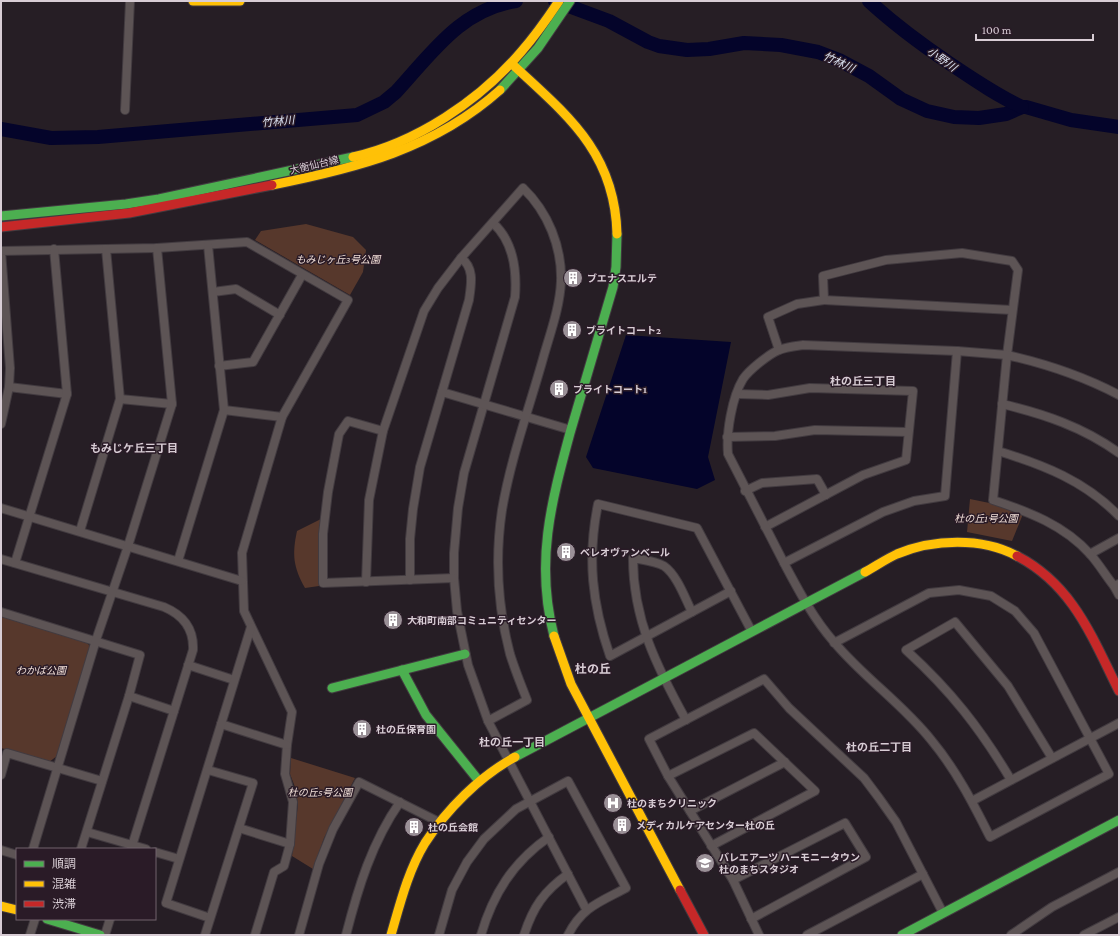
<svg xmlns="http://www.w3.org/2000/svg" width="1120" height="936" font-family="'Crimson Pro','Noto Sans JP',serif">
<style>
.green{fill:#57382c}
.water{fill:#04042a}
.lines{fill:none;stroke-linecap:round;stroke-linejoin:round}
.river{stroke:#04042a;stroke-width:14}
.street-casing{stroke:#423b40;stroke-width:10}
.fast-casing{stroke:#423b40;stroke-width:11}
.slow-casing{stroke:#423b40;stroke-width:11}
.jam-casing{stroke:#423b40;stroke-width:11}
.street{stroke:#5d5455;stroke-width:8}
.fast{stroke:#4caf50;stroke-width:9}
.slow{stroke:#ffc107;stroke-width:9}
.jam{stroke:#c62828;stroke-width:9}
.labels{text-anchor:middle;dominant-baseline:central;stroke-width:3;stroke-linejoin:round;paint-order:stroke}
.street-label{font-size:10px;fill:#d8cdd5;stroke:#2a1b27}
.park-label{font-size:10px;font-style:italic;fill:#f2e0d8;stroke:#2a1b27}
.poi-label{font-size:10px;font-weight:bold;fill:#d8cdd5;stroke:#2a1b27;text-anchor:start}
.water-label{font-size:11px;font-style:italic;fill:#dbe2f2;stroke:#2a1b27}
.neighbourhood-label{font-size:11px;font-weight:bold;fill:#d8cdd5;stroke:#2a1b27}
.quarter-label{font-size:12px;font-weight:bold;fill:#d8cdd5;stroke:#2a1b27}
</style>
<rect width="100%" height="100%" fill="#261e25"/>
<g class="green">
<path d="M306,224L353,237L366,250L363,272L350,295L255,240L261,231Z"/>
<path d="M970,499L1004,506L1023,514L1012,541L967,532Z"/>
<path d="M321,519L319,586L305,588C293,567 292,554 297,531Z"/>
<path d="M1,616L87,642L90,647L57,756L49,762L1,748Z"/>
<path d="M291,758L355,778L324,838L313,869L292,856L298,804L295,787L290,774Z"/>
</g>
<path class="water" d="M626,335L731,342L708,457L715,480L697,489L593,468L586,457Z"/>
<g class="lines">
<g class="river">
<path d="M555,1L609,21L648,42L659,46L687,50L709,49L744,43L781,45L818,52L839,60L869,76L901,99L927,111L954,117L979,118L1006,114L1022,107H1026L1071,120L1119,127"/>
<path d="M869,1C894,24 921,44 949,63C973,79 996,95 1022,107"/>
<path d="M1,129L51,138L98,137L357,115L384,102L396,92C432,53 460,10 516,1"/>
</g>
<g class="street-casing">
<g id="street">
<path d="M125,110L130,1"/>
<path d="M493,223C514,242 517,271 515,297L464,473L458,508L454,553V578L457,611L468,665L488,721L586,909"/>
<path d="M213,292L236,289L280,315"/>
<path d="M824,300L1012,310"/>
<path d="M779,350L768,317L797,304L824,300L823,276L886,260L962,253L1012,261L1018,270L1007,355C1047,364 1083,376 1119,395"/>
<path d="M219,366L253,362L302,275"/>
<path d="M9,387L67,394"/>
<path d="M442,392L571,430"/>
<path d="M737,394L768,395L810,388L913,391L906,460L863,475L765,527"/>
<path d="M120,399L172,404"/>
<path d="M1002,404C1044,414 1083,427 1119,453"/>
<path d="M224,410L282,417"/>
<path d="M1,424L9,387L10,368L1,251L157,248L247,242L348,300L282,417L242,553L244,611L292,712L287,745L285,774L293,802L290,844L284,866L274,872L255,935"/>
<path d="M383,431L348,421L339,434L328,492L323,534V583L454,578"/>
<path d="M727,437L775,436L815,430L908,432"/>
<path d="M998,451C1044,465 1085,481 1119,516"/>
<path d="M745,491L762,483L817,479L826,495"/>
<path d="M1,508L242,581"/>
<path d="M80,531L120,399L106,249"/>
<path d="M1090,554L1119,538"/>
<path d="M1,559L164,607C183,615 194,629 193,650L131,849"/>
<path d="M178,561L224,410L208,245"/>
<path d="M15,563L67,394L54,249"/>
<path d="M784,563L728,454C726,433 732,397 743,379C749,370 769,354 779,350C786,347 796,346 803,345L957,351L1007,355L993,500C1029,512 1064,525 1090,554C1099,564 1106,576 1114,586"/>
<path d="M410,580V539L413,509L420,467L469,300C471,285 475,268 461,258"/>
<path d="M366,582L369,500L383,431L424,311L438,288L461,258L523,188C548,212 562,247 561,281C560,306 551,331 544,355C530,406 511,457 502,510C495,557 498,608 510,654C515,670 521,685 527,700L488,721"/>
<path d="M1119,584L1114,586L1119,595"/>
<path d="M731,591L610,656C592,604 587,558 598,504L697,528L751,630"/>
<path d="M1,612L140,655L129,696L81,849"/>
<path d="M834,643L929,593L959,590L991,596L1015,611L1034,633L1109,774L990,837C973,803 956,770 932,741C903,704 864,678 834,642C813,618 799,591 784,563L883,512L914,501L945,496L957,351"/>
<path d="M188,665L234,680"/>
<path d="M129,696L174,711"/>
<path d="M686,720C657,667 633,620 633,558C643,560 655,561 664,566C677,575 685,598 692,612"/>
<path d="M221,724L287,745"/>
<path d="M1,775L7,753L102,781"/>
<path d="M668,776L754,733L815,791L711,846"/>
<path d="M1011,780C980,728 951,691 906,650L955,622L1008,686L1052,758"/>
<path d="M972,801L1119,723"/>
<path d="M690,811L785,762"/>
<path d="M239,828L290,844"/>
<path d="M87,832L146,849"/>
<path d="M33,849L96,640L128,546L172,404L157,248"/>
<path d="M1,850L17,855"/>
<path d="M155,852L179,859"/>
<path d="M733,880L845,823L866,857L751,919"/>
<path d="M210,918L166,903L251,627"/>
<path d="M30,935L35,919"/>
<path d="M105,935L110,919"/>
<path d="M205,935L253,783L208,770"/>
<path d="M299,935L319,864L333,829L359,782L439,822"/>
<path d="M346,935C358,888 372,842 400,802"/>
<path d="M439,935L452,890L467,862L484,839L516,809L568,781L626,888C600,902 582,907 568,935"/>
<path d="M481,935C493,894 513,862 549,837"/>
<path d="M524,935C533,907 544,891 568,874"/>
<path d="M759,935L733,880L668,776L649,739L764,679L789,708L864,778L879,798L896,822L943,913"/>
<path d="M807,935L923,874"/>
<path d="M1011,935L1052,907L1119,872"/>
<path d="M1084,935L1119,917"/>
</g>
</g>
<g class="fast-casing">
<g id="fast">
<path d="M500,90L538,48L570,1"/>
<path d="M1,216L126,204L159,199L353,157"/>
<path d="M554,636C535,563 551,503 570,433C584,384 599,336 613,287L616,267L617,234"/>
<path d="M402,670L426,715L479,781"/>
<path d="M332,688L465,654"/>
<path d="M515,757L865,572"/>
<path d="M47,919L100,935"/>
<path d="M902,935L1119,820"/>
</g>
</g>
<g class="slow-casing">
<g id="slow">
<path d="M193,1H240"/>
<path d="M512,64C567,115 615,152 617,234"/>
<path d="M353,157C416,143 479,101 521,52C535,36 547,19 559,1"/>
<path d="M272,185C357,168 434,149 500,90"/>
<path d="M865,572C876,566 886,559 897,554C933,539 982,537 1017,556"/>
<path d="M554,636L571,684L680,890"/>
<path d="M1,906L17,910"/>
<path d="M391,935C400,904 408,871 425,843C447,809 479,777 515,757"/>
</g>
</g>
<g class="jam-casing">
<g id="jam">
<path d="M1,227L129,213L272,185"/>
<path d="M1017,556C1073,585 1092,637 1119,691"/>
<path d="M680,890L704,935"/>
</g>
</g>
<use href="#street" class="street"/>
<use href="#fast" class="fast"/>
<use href="#slow" class="slow"/>
<use href="#jam" class="jam"/>
</g>
<defs>
<g id="building-disc" transform="scale(1)"><circle r="9.5" fill="#9a9097" stroke="#2a1b27"/><path d="M-4-6H4V6H1V3H-1V6H-4ZM-2.5-4.3h1.7v1.8h-1.7ZM.8-4.3h1.7v1.8H.8ZM-2.5-1h1.7V.8h-1.7ZM.8-1h1.7V.8H.8Z" fill="#fff"/></g>
<g id="hospital-disc" transform="scale(1)"><circle r="9.5" fill="#9a9097" stroke="#2a1b27"/><path d="M-5-5h3v3.5h4V-5h3V5h-3V1.5h-4V5h-3Z" fill="#fff"/></g>
<g id="school-disc" transform="scale(1)"><circle r="9.5" fill="#9a9097" stroke="#2a1b27"/><path d="M0-5L7-2L0 1L-7-2ZM-4 1L0 2.5L4 1V4Q0 6-4 4Z" fill="#fff"/></g>
</defs>
<g fill-rule="evenodd">
<use href="#building-disc" x="573" y="278"/>
<use href="#building-disc" x="572" y="330"/>
<use href="#building-disc" x="559" y="389"/>
<use href="#building-disc" x="566" y="552"/>
<use href="#building-disc" x="393" y="620"/>
<use href="#building-disc" x="362" y="729"/>
<use href="#hospital-disc" x="613" y="803"/>
<use href="#building-disc" x="622" y="825"/>
<use href="#building-disc" x="414" y="827"/>
<use href="#school-disc" x="705" y="863"/>
</g>
<g class="labels">
<g class="street-label">
<text transform="translate(314 165) rotate(-13)">大衡仙台線</text>
</g>
<g class="park-label">
<text x="338" y="259">もみじヶ丘3号公園</text>
<text x="986" y="518">杜の丘1号公園</text>
<text x="41" y="670">わかば公園</text>
<text x="320" y="792">杜の丘5号公園</text>
</g>
<g class="poi-label">
<text x="587" y="278">ブエナスエルテ</text>
<text x="586" y="330">ブライトコート2</text>
<text x="573" y="389">ブライトコート1</text>
<text x="580" y="552">ベレオヴァンベール</text>
<text x="407" y="620">大和町南部コミュニティセンター</text>
<text x="376" y="729">杜の丘保育園</text>
<text x="627" y="803">杜のまちクリニック</text>
<text x="636" y="825">メディカルケアセンター杜の丘</text>
<text x="428" y="827">杜の丘会館</text>
<text x="719" y="857">バレエアーツ ハーモニータウン<tspan x="719" dy="12">杜のまちスタジオ</tspan></text>
</g>
<g class="water-label">
<text transform="translate(942 59) rotate(35)">小野川</text>
<text transform="translate(839 62) rotate(25)">竹林川</text>
<text transform="translate(278 121) rotate(-5)">竹林川</text>
</g>
<g class="neighbourhood-label">
<text x="863" y="381">杜の丘三丁目</text>
<text x="134" y="448">もみじケ丘三丁目</text>
<text x="512" y="742">杜の丘一丁目</text>
<text x="879" y="747">杜の丘二丁目</text>
</g>
<g class="quarter-label">
<text x="593" y="669">杜の丘</text>
</g>
</g>
<rect width="1120" height="936" fill="none" stroke="#d8cdd5" stroke-width="4"/>
<rect x="16" y="848" width="140" height="72" fill="#2a1b27" stroke="#70626d"/>
<rect x="24" y="861" width="20" height="6" fill="#4caf50" stroke="#70626d"/>
<text x="52" y="868" font-size="12" fill="#d8cdd5">順調</text>
<rect x="24" y="881" width="20" height="6" fill="#ffc107" stroke="#70626d"/>
<text x="52" y="888" font-size="12" fill="#d8cdd5">混雑</text>
<rect x="24" y="901" width="20" height="6" fill="#c62828" stroke="#70626d"/>
<text x="52" y="908" font-size="12" fill="#d8cdd5">渋滞</text>
<path d="M976 34v6h117v-6" fill="none" stroke="#d8cdd5" stroke-width="2"/>
<text x="982" y="34" font-size="12" fill="#d8cdd5" stroke="#2a1b27" stroke-width="3" paint-order="stroke">100 m</text>
</svg>
